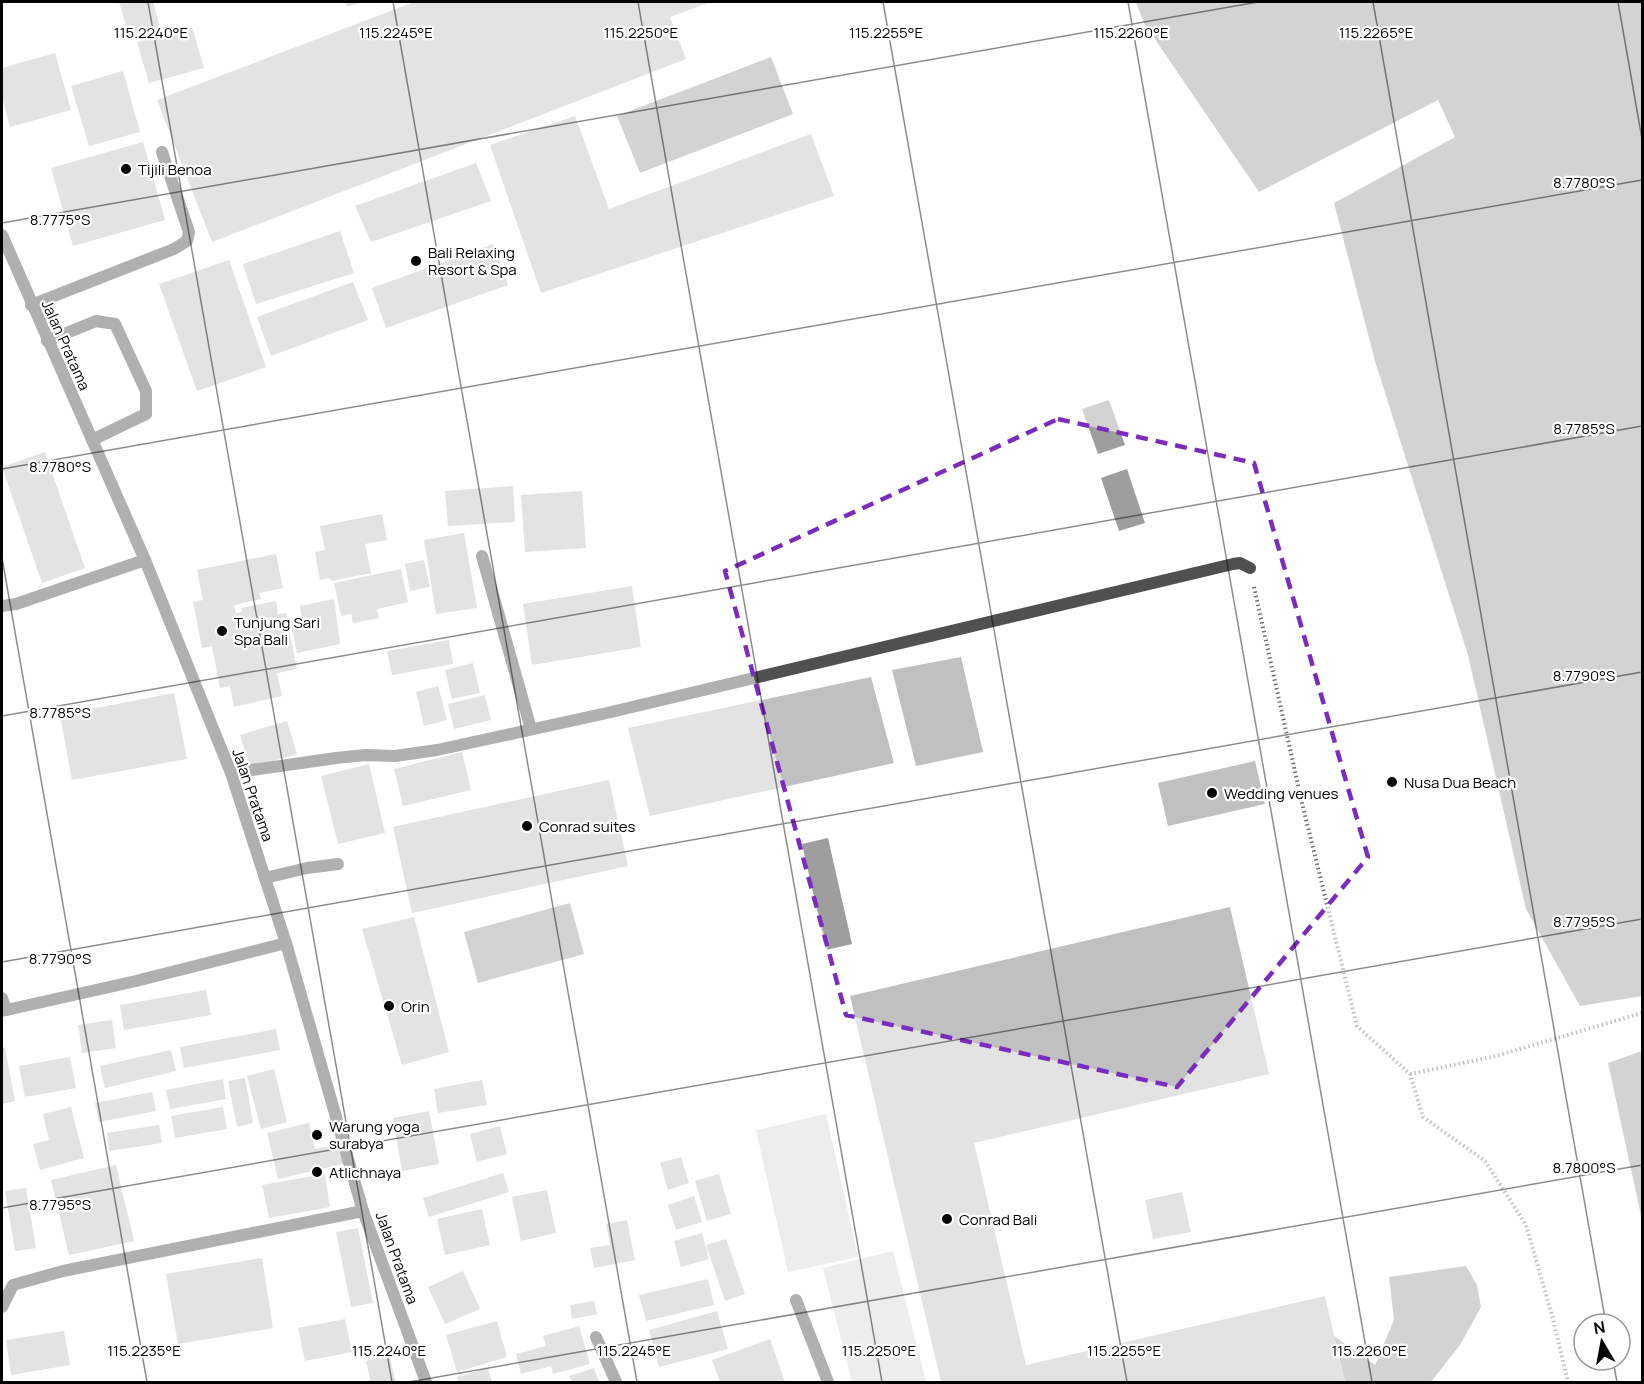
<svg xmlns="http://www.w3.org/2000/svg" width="1644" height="1384" font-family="Manrope,sans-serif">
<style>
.green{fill:#d7d7d7}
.water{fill:#9e9e9e}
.building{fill:#c0c0c0}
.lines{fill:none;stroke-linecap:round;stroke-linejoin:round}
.path{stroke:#727272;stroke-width:4;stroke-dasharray:1.5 3;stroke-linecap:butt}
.service{stroke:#505050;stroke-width:12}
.minor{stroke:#505050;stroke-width:12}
.tertiary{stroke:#505050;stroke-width:12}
.marked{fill:none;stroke:#7b2cbf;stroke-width:4.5;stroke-dasharray:12 8;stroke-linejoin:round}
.ticks{fill:none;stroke:#000;stroke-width:1.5;stroke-opacity:0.45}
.poi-dot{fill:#000;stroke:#fff;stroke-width:2}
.labels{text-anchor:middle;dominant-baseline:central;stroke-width:4.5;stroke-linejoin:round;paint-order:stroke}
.poi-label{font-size:15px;fill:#000;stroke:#fff;text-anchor:start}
.street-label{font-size:15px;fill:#000;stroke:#fff}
.ticks-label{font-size:15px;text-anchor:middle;fill:#000;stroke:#fff;stroke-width:4.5;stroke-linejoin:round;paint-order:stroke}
</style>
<rect width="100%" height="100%" fill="#fff"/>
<g class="green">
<path d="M826,1114L858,1257L788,1272L756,1130Z"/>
<path d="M893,1251L926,1382H852L823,1268Z"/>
</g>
<g class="water">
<path d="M1136,2H1642V996L1580,1006L1526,909L1468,655L1375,361L1334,203L1455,137L1438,100L1259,192L1144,23Z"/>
<path d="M771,57L793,114L640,173L617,116Z"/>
<path d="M1109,400L1125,445L1098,454L1082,409Z"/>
<path d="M1127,469L1145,523L1119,531L1101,478Z"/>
<path d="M828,838L852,944L826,950L802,844Z"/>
<path d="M570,903L584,954L478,983L464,932Z"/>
<path d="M1642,1051V1220L1608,1063Z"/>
<path d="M1466,1266L1477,1285L1481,1307L1460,1345L1431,1382H1345L1334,1336L1375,1365L1394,1320L1389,1277Z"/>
</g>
<g class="building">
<path d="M119,2H153L161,30L130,39Z"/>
<path d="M345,2H362L347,7Z"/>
<path d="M414,2H711L670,17L686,59L212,242L157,100Z"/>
<path d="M192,27L204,68L149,83L137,42Z"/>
<path d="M55,53L71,110L10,127L2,97V68Z"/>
<path d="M123,71L140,132L89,146L71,86Z"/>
<path d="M575,116L609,209L811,134L834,196L541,293L490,145Z"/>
<path d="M143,142L165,220L73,246L51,168Z"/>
<path d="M476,163L491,201L371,242L355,206Z"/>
<path d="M340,231L354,273L256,304L243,264Z"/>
<path d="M493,244L508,285L386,328L372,288Z"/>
<path d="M229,260L266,367L197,391L159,284Z"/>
<path d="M353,282L368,320L271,356L257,317Z"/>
<path d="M45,452L85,568L42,583L2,467Z"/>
<path d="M513,486L515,522L448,526L445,491Z"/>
<path d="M582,491L586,548L525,552L521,495Z"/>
<path d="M382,514L387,540L365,544L371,573L331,581L330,578L320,580L315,552L325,550L320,526Z"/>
<path d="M464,533L477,608L436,614L424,540Z"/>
<path d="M276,554L283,588L259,593L261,599L234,605L236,613L242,612L241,608L276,601L278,614L286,613L289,623L302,620L300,606L334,599L340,644L297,653L292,629L289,630L297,669L277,673L282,696L234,707L230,686L220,688L212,646L202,648L193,602L203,600L197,570Z"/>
<path d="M424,560L430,587L410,591L405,564Z"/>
<path d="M401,569L408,602L377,609L379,618L353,623L351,614L341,616L334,583Z"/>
<path d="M632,586L641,647L532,665L523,604Z"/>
<path d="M449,640L453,664L392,675L387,651Z"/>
<path d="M961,657L983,752L916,766L892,670Z"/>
<path d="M473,663L480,693L452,699L445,670Z"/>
<path d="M871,677L894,763L650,816L628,728Z"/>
<path d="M438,686L447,720L424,726L416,692Z"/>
<path d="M174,693L187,759L72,780L60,715Z"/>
<path d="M485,695L491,720L454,729L448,704Z"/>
<path d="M287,721L297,754L250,768L240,735Z"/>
<path d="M462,752L471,790L403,806L394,769Z"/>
<path d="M1255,761L1265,804L1168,826L1158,783Z"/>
<path d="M369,764L385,833L338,844L321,776Z"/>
<path d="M609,780L628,866L412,913L393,827Z"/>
<path d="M1230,907L1269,1074L974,1143L1026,1365L1325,1296L1345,1382H941L850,996Z"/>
<path d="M414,917L449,1052L402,1065L362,929Z"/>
<path d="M206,990L211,1015L124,1030L120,1005Z"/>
<path d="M112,1020L116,1048L82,1053L78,1025Z"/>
<path d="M276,1029L280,1050L184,1068L180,1047Z"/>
<path d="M5,1047L15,1101L2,1104V1048Z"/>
<path d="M171,1050L176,1071L105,1088L100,1066Z"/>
<path d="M70,1057L76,1088L25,1097L19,1066Z"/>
<path d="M274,1069L287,1122L261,1129L247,1076Z"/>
<path d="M245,1078L253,1123L237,1127L228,1081Z"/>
<path d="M223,1079L226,1099L170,1109L166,1090Z"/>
<path d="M482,1080L487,1105L438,1113L434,1089Z"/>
<path d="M152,1092L156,1111L99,1122L95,1103Z"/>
<path d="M71,1107L84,1158L40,1170L33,1144L49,1140L43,1114Z"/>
<path d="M223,1107L227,1129L175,1138L171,1116Z"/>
<path d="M429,1111L439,1164L402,1171L393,1118Z"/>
<path d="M309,1123L315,1149L343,1143L347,1163L278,1179L267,1133Z"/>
<path d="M159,1125L162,1143L109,1151L107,1133Z"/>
<path d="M500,1126L507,1154L477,1162L470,1134Z"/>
<path d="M681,1157L689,1183L668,1190L660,1163Z"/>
<path d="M116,1165L134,1241L69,1255L51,1180Z"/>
<path d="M503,1173L509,1192L429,1217L423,1198Z"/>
<path d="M325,1174L330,1207L269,1218L262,1185Z"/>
<path d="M719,1174L731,1214L707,1221L695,1181Z"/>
<path d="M26,1188L36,1248L15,1251L5,1191Z"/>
<path d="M547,1190L556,1233L521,1241L512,1197Z"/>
<path d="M1182,1192L1191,1232L1153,1239L1145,1200Z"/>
<path d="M694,1196L702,1222L676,1230L668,1205Z"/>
<path d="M482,1209L490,1245L445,1255L437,1219Z"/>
<path d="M627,1220L635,1260L594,1268L590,1248L610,1245L606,1224Z"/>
<path d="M358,1228L373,1303L351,1307L336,1232Z"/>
<path d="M702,1233L709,1259L681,1267L674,1241Z"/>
<path d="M726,1239L745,1294L725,1301L706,1245Z"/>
<path d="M262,1258L273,1328L178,1344L166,1274Z"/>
<path d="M463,1271L480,1309L445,1324L428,1287Z"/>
<path d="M708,1279L714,1305L646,1321L639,1295Z"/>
<path d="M594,1301L597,1314L572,1319L570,1305Z"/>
<path d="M717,1311L728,1349L659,1367L649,1330Z"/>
<path d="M345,1319L352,1352L305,1361L298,1328Z"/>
<path d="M497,1321L507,1357L457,1372L446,1335Z"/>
<path d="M579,1326L590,1364L553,1374L551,1366L521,1374L516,1354L546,1346L543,1336Z"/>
<path d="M64,1331L70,1365L11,1375L6,1340Z"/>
<path d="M770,1339L785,1382H720L712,1360Z"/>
<path d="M389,1355L396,1382H365L370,1380L366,1361Z"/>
<path d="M488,1368L492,1382H459L457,1377Z"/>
<path d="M594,1368L599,1382H572L569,1376Z"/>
</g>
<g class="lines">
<g class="path">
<path d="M1254,587L1302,803L1357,1026L1410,1074L1423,1117L1485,1161L1526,1225L1553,1319L1568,1382"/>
<path d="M1410,1074L1496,1056L1642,1013"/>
</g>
<g class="service">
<path d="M31,305L174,249L187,241L189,232L162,152"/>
<path d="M47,341L96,321L115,324L146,391V414L92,440"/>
<path d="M2,606L16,604L145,560"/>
<path d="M2,998L6,1010"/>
<path d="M796,1300L828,1382"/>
</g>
<g class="minor">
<path d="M482,556L531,729"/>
<path d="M231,773L336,758L365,755L395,756L437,750L607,713L1233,564L1240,563L1250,568"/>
<path d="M265,878L307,868L338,864"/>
<path d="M2,1011L136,981L286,943"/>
<path d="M2,1307L13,1285L63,1271L363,1211"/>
<path d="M596,1337L616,1382"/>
</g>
<path class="tertiary" d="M2,235L145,560L231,773L286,943L363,1211L426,1382"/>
</g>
<path d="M0 0H1644V1384H0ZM1058,419L1254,463L1368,857L1177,1087L846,1015L725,571Z" fill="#fff" fill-opacity=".55" fill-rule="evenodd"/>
<path class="marked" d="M1058,419L1254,463L1368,857L1177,1087L846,1015L725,571Z"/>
<path class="ticks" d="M148,2L392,1382M393,2L637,1382M638,2L882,1382M883,2L1127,1382M1128,2L1372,1382M1373,2L1606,1324M1618,2L1642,139M2,223L1258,2M2,469L1642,180M2,558L147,1382M2,716L1642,426M2,962L1642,672M2,1208L1642,919M1613,1360L1617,1382M409,1382L1642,1165"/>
<g class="poi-dot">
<circle cx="126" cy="169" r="6"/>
<circle cx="416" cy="261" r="6"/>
<circle cx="222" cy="631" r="6"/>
<circle cx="1392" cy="782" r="6"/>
<circle cx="1212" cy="793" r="6"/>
<circle cx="527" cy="826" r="6"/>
<circle cx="389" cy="1006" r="6"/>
<circle cx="317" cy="1135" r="6"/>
<circle cx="317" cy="1172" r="6"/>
<circle cx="947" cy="1219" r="6"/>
</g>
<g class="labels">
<g class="poi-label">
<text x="138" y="169">Tijili Benoa</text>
<text x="428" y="252">Bali Relaxing<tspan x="428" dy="17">Resort &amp; Spa</tspan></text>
<text x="234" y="622">Tunjung Sari<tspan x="234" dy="17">Spa Bali</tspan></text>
<text x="1404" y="782">Nusa Dua Beach</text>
<text x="1224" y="793">Wedding venues</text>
<text x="539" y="826">Conrad suites</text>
<text x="401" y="1006">Orin</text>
<text x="329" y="1126">Warung yoga<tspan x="329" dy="17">surabya</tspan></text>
<text x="329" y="1172">Atlichnaya</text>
<text x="959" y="1219">Conrad Bali</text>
</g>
<g class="street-label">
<text transform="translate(66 345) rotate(66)">Jalan Pratama</text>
<text transform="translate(253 795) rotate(71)">Jalan Pratama</text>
<text transform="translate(397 1258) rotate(70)">Jalan Pratama</text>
</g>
</g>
<g class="ticks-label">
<text x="151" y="38">115.2240°E</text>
<text x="396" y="38">115.2245°E</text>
<text x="641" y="38">115.2250°E</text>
<text x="886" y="38">115.2255°E</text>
<text x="1131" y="38">115.2260°E</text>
<text x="1376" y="38">115.2265°E</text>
<text x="1584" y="188">8.7780°S</text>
<text x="60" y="225">8.7775°S</text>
<text x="1584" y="434">8.7785°S</text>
<text x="60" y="472">8.7780°S</text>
<text x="1584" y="681">8.7790°S</text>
<text x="60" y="718">8.7785°S</text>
<text x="1584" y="927">8.7795°S</text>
<text x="60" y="964">8.7790°S</text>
<text x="1584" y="1173">8.7800°S</text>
<text x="60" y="1210">8.7795°S</text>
<text x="144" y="1356">115.2235°E</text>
<text x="389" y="1356">115.2240°E</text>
<text x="634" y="1356">115.2245°E</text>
<text x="879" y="1356">115.2250°E</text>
<text x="1124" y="1356">115.2255°E</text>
<text x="1369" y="1356">115.2260°E</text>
</g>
<rect width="1644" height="1384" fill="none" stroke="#000000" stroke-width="6"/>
<g transform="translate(1602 1342) rotate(350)"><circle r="28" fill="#ffffff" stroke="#999999" stroke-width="1.5"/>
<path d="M0-4.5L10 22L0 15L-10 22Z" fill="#000000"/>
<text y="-9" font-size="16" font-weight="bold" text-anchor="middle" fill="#000000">N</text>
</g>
</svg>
